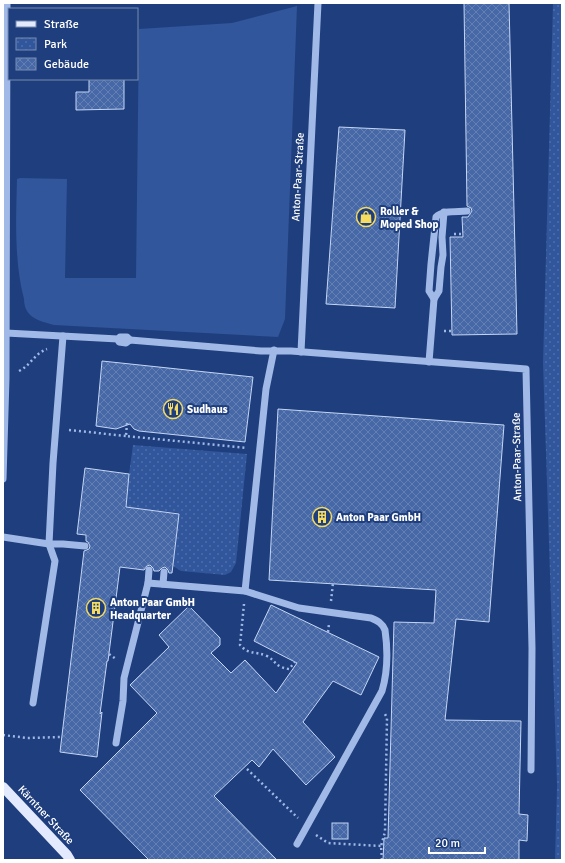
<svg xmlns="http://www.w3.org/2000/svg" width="565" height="863" font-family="Signika,sans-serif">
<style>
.grass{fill:#31569b}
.park{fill:url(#park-dots)}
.building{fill:url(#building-cross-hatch);stroke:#c5d6f6}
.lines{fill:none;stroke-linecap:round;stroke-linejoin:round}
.path{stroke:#a1b9e7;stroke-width:2.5;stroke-dasharray:2 3;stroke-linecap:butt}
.minor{stroke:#a1b9e7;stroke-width:7}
.major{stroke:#e3eafd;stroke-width:10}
.labels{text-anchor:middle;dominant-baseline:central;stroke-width:4;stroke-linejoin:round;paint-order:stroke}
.street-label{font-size:11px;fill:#fff;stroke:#1f3e7d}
.poi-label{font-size:11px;font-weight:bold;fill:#fff;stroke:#1f3e7d;text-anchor:start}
</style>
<defs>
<pattern id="park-dots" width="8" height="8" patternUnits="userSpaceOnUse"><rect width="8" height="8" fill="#31569b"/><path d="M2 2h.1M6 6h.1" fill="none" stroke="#506faa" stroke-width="1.8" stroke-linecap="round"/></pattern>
<pattern id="building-cross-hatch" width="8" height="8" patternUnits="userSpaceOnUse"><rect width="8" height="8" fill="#4768a6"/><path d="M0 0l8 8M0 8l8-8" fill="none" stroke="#637fb3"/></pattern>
</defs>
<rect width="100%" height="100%" fill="#1f3e7d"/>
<path class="grass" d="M297,6L285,319L278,337L54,325C44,322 32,320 27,311C25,308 24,303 24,299C14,262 16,217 17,179L20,178L67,179L65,278H136L139,29L232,23Z"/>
<g class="park">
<path d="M553,3H562V860H555L557,785L543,363Z"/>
<path d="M133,445L247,454L236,563L231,572L225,575L181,571L173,566L179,513L149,510L145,539L123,538L129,474Z"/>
</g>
<g class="building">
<path d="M464,3H509L517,334L452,335L450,237H463L462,217H468L472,211L471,208L467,206Z"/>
<path d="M89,79H124V109L76,110V92H89Z"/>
<path d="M339,127L405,130L395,308L326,304Z"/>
<path d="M102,361L253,377L245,442L139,431L134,429L130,424L116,429L96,426Z"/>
<path d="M278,409L504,425L489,622L456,619L445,720L521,721L519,814L528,815L527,841L519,840V860H383L384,838H388L394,622L434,623L436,590L269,580Z"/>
<path d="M85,468L129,474L126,507L179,514L172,573H169L168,570L165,567L162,568L159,571H154L153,568L150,565L147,566L144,570L120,567L108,661H107L100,714L102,712L97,757L60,752L84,551L89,549L90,546L88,542L86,541V535L77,534Z"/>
<path d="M271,605L379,657L361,695L333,681L303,722L335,757L306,785L273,749L259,767L252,760L214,796L277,860H149L80,790L157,713L130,685L169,647L159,635L189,606L220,638V645L211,653L231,673L245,660L276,693L297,663L254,641Z"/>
<rect x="332" y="823" width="16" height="16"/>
</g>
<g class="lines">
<g class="path">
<path d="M454,234H462"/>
<path d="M444,331H452"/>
<path d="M19,371C31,365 34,354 47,349"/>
<path d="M127,423L126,436L247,448"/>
<path d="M69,430L126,436"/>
<path d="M331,601L333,583"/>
<path d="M244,604L240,645C249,655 255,651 267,656C276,661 275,667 289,669L295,662"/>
<path d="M328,632L329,624"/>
<path d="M109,654L116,659"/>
<path d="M3,735L27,738L62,737"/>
<path d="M247,769L298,818"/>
<path d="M316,835L328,843L381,846L384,844"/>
<path d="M382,860L381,846L385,832L387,718L384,712"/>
</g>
<g class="minor">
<path d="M434,299L429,291L431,264L436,217C443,210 457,212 467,211"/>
<path d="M6,333L118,339L120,337H127L130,340"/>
<path d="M63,336L53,463L49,544H63L85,546"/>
<path d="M118,339L119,342L126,343L130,340L261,351H291L526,369L532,648L531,770"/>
<path d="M301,352L318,3"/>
<path d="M429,362L434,299L439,291L441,267L443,255L442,237L444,212"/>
<path d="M3,479L6,378L7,3"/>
<path d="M3,537L49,544L55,561L33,703"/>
<path d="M148,583L245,591L266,389L274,350"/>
<path d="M163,584L164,572"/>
<path d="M245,591L299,608L371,618C378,621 382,623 385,630C388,651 388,671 382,691L297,844"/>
<path d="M116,743L123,701L124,678L148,583L149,570"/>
</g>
<path class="major" d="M3,787L67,855L70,860"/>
</g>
<defs>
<g id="shop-ring" transform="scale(1)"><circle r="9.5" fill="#1f3e7d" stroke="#f6db61" stroke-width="1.5"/><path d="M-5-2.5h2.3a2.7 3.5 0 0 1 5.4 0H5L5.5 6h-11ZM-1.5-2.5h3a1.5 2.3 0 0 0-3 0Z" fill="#f6db61"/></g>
<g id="restaurant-ring" transform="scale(1)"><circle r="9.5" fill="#1f3e7d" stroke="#f6db61" stroke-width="1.5"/><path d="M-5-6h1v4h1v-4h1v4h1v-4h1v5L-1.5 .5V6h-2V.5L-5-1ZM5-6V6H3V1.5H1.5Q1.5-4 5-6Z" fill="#f6db61"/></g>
<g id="building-ring" transform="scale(1)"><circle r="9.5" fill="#1f3e7d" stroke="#f6db61" stroke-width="1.5"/><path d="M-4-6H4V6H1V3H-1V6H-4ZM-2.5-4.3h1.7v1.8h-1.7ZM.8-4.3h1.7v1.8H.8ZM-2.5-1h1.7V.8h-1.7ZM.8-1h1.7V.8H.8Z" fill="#f6db61"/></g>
</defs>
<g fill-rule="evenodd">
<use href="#shop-ring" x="366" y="217"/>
<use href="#restaurant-ring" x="173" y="409"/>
<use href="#building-ring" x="322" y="517"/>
<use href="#building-ring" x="96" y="608"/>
</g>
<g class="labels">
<g class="street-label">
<text transform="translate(298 177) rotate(-87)">Anton-Paar-Straße</text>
<text transform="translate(517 457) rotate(-91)">Anton-Paar-Straße</text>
<text transform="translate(46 815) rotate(47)">Kärntner Straße</text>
</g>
<g class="poi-label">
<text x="380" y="211">Roller &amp;<tspan x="380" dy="13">Moped Shop</tspan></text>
<text x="187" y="409">Sudhaus</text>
<text x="336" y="517">Anton Paar GmbH</text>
<text x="110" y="602">Anton Paar GmbH<tspan x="110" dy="13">Headquarter</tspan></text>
</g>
</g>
<rect width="565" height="863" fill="none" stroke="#ffffff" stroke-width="8"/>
<rect x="8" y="8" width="130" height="72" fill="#1f3e7d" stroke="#798bb1"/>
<rect x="16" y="21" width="20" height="6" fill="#e3eafd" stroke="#798bb1"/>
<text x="44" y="28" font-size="12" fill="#ffffff">Straße</text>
<rect x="16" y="38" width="20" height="12" fill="url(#park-dots)" stroke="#798bb1"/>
<text x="44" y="48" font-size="12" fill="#ffffff">Park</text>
<rect x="16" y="58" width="20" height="12" fill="url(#building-cross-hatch)" stroke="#798bb1"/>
<text x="44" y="68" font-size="12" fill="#ffffff">Gebäude</text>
<path d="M429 847v6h56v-6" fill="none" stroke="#ffffff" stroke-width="2"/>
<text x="435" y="847" font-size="12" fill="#ffffff" stroke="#1f3e7d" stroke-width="3" paint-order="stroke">20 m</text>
</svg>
